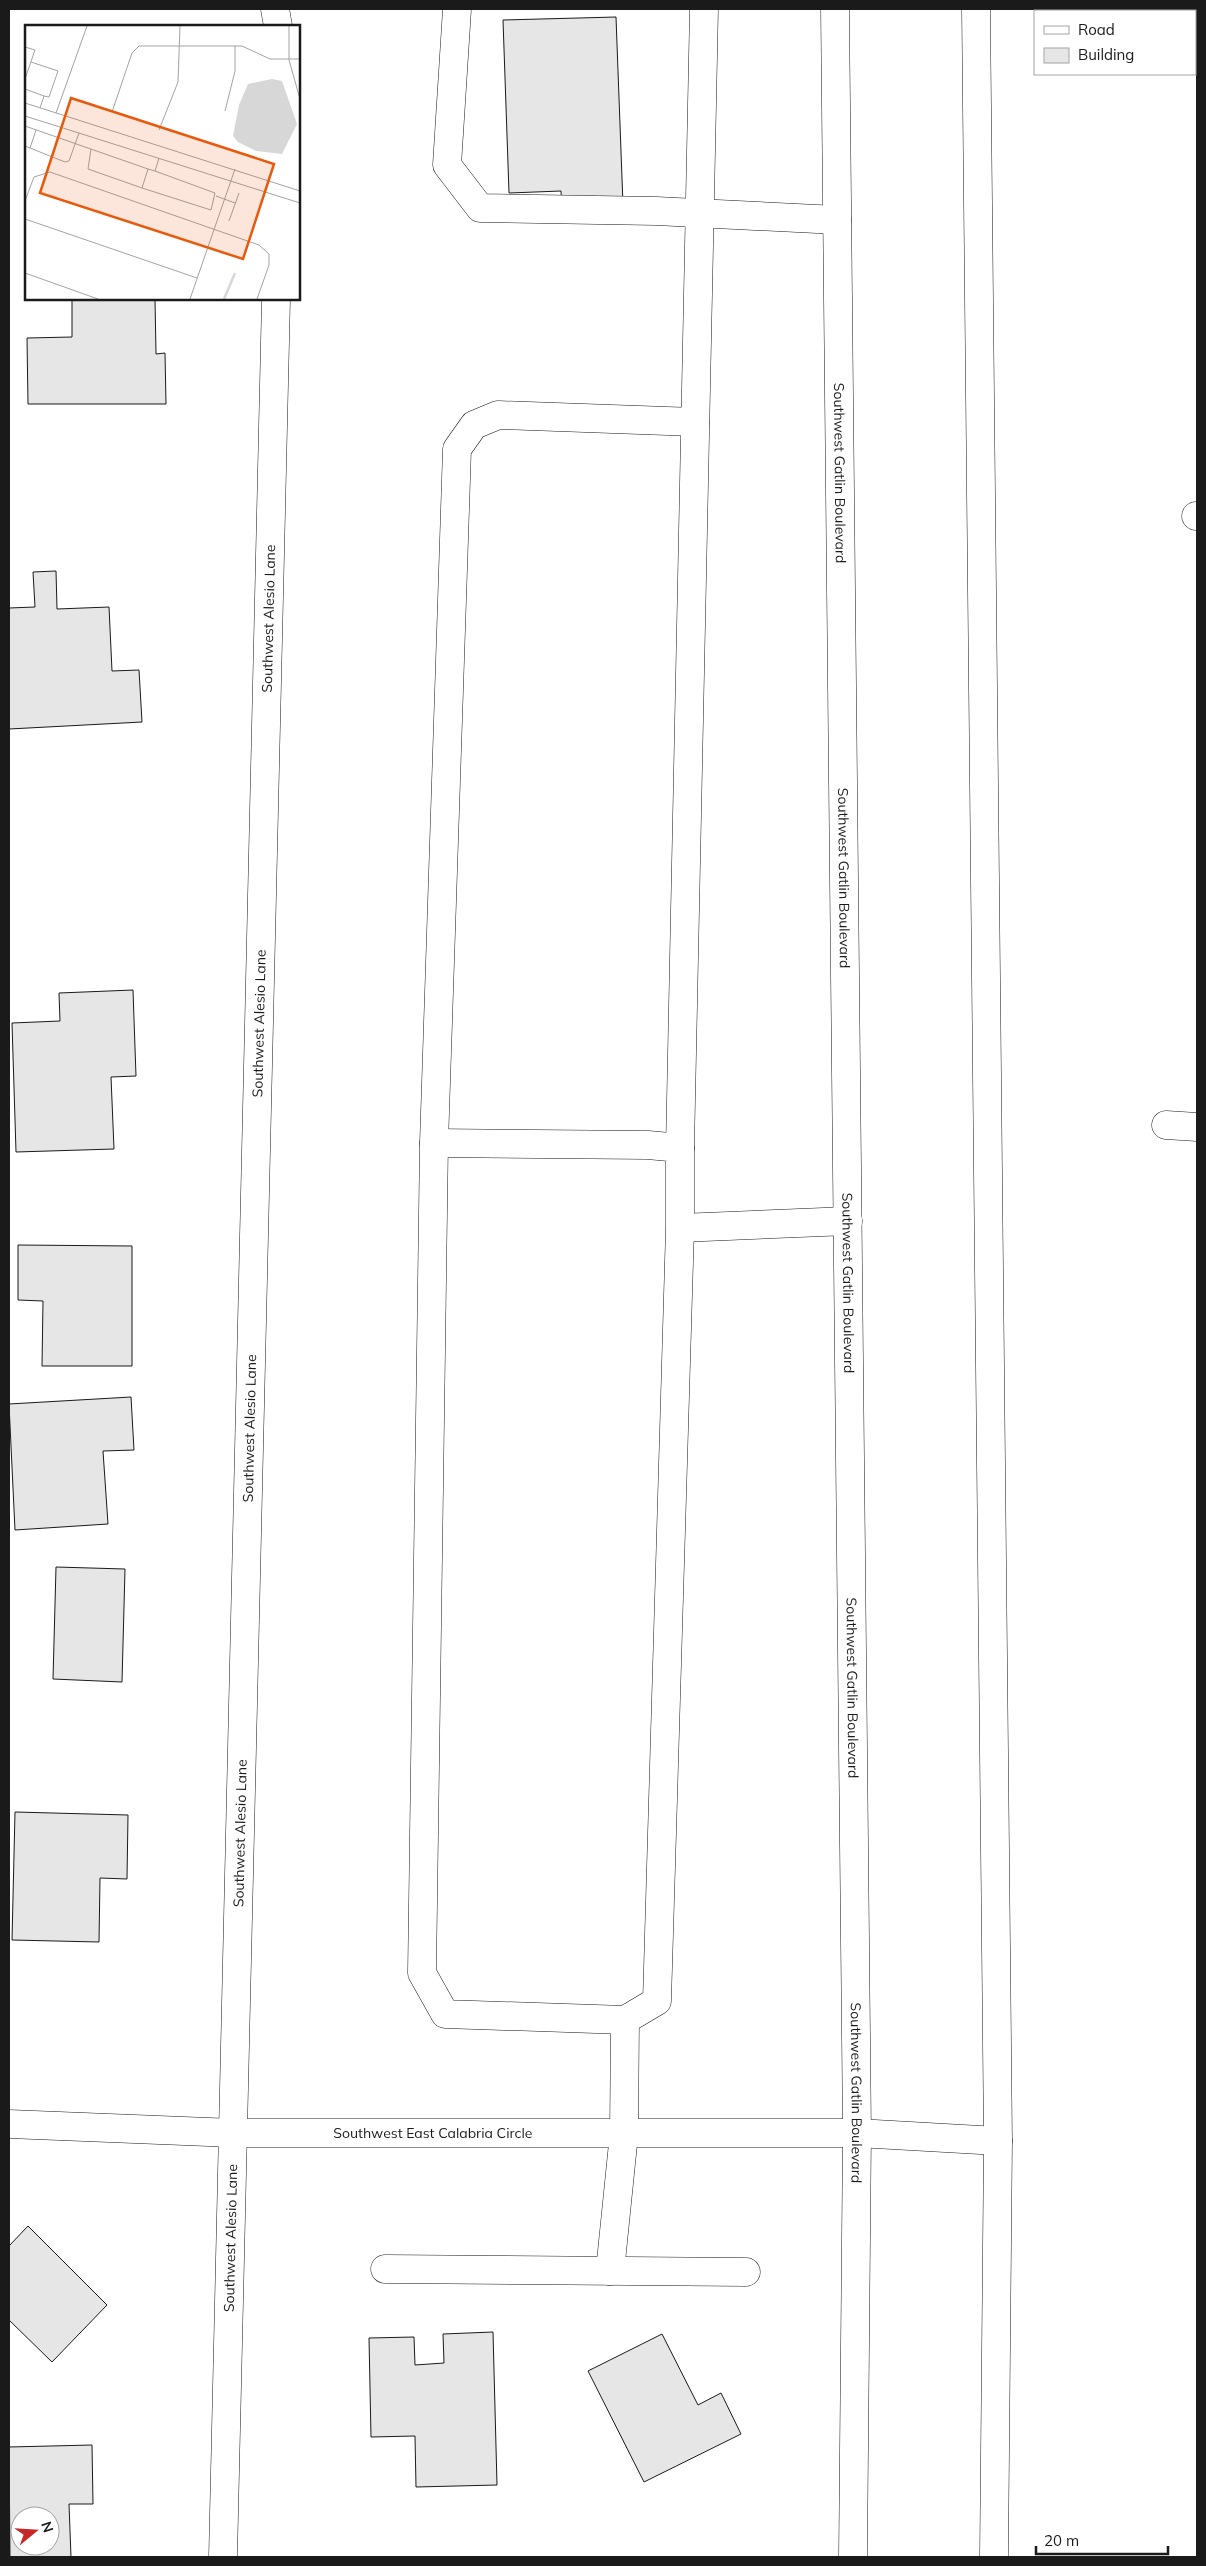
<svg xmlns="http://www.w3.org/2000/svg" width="1206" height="2566" font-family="Mulish,sans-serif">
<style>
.building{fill:#e6e6e6;stroke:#1a1a1a;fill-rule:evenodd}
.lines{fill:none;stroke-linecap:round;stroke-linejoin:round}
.minor-casing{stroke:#1a1a1a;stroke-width:29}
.major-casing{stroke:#1a1a1a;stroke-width:29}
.minor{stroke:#fff;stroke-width:28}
.major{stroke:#fff;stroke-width:28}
.labels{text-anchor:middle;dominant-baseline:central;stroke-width:4;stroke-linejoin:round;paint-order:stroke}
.street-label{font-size:14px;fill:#1a1a1a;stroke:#fff}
.inset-river{fill:none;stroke:#d7d7d7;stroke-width:2.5}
.inset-road{fill:none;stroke:#a3a3a3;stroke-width:1}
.view{fill:#e8590c;fill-opacity:0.15;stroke:#e8590c;stroke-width:2.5}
.inset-edge{fill:none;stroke:#1a1a1a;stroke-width:2.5}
</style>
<rect width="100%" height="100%" fill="#fff"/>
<g class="building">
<path d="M616,17L623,205L562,208L561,191L509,193L503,20Z"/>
<path d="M72,299H155L156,354L165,353L166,404H28L27,338L72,337Z"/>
<path d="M56,571L57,609L109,607L112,671L139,670L142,722L9,729V608L35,607L33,572Z"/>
<path d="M133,990L136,1076L111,1077L114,1149L16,1152L12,1023L60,1021L59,993Z"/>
<path d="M18,1245L132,1246V1366H42L43,1301L18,1300Z"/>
<path d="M131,1397L134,1450L103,1451L108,1524L15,1530L9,1404Z"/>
<path d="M56,1567L125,1569L122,1682L53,1679Z"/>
<path d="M15,1812L128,1815L127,1879L100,1878L99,1942L12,1940Z"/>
<path d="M28,2226L107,2305L52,2362L9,2320V2246Z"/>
<path d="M493,2332L497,2485L416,2487L415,2436L371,2437L369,2338L414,2337L415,2365L444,2363L443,2334Z"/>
<path d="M662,2334L698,2405L721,2393L741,2434L644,2482L588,2371Z"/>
<path d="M92,2445L93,2504H69L71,2557H10L9,2447ZM20,2516H50V2546H20Z"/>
</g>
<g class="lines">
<g class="minor-casing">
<g id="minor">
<path d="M275,9L278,26"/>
<path d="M457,9L447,165L480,208L656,211L837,220"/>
<path d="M1196,516H1197"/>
<path d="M1166,1125L1197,1127"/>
<path d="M434,1143L457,449L474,425L498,415L695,422"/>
<path d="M680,1148L704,9"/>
<path d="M680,1228L657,2001L625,2020L445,2014L422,1973L434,1143L648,1145L680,1148V1228L848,1221"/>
<path id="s1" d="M9,2124L234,2133H857L998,2141"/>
<path d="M385,2269L746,2272"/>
<path d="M610,2271L624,2134L625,2020"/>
<path id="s2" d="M223,2557L276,299"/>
</g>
</g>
<g class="major-casing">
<g id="major">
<path id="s3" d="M835,9L857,2133L853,2557"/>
<path d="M976,9L998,2141L994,2557"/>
</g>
</g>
<use href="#minor" class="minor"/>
<use href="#major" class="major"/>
</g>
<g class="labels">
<g class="street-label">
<text stroke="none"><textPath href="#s3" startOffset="464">Southwest Gatlin Boulevard</textPath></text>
<text stroke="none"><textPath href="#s2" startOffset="1939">Southwest Alesio Lane</textPath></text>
<text stroke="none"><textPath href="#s3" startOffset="869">Southwest Gatlin Boulevard</textPath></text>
<text stroke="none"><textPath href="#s2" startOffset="1534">Southwest Alesio Lane</textPath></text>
<text stroke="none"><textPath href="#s3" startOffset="1274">Southwest Gatlin Boulevard</textPath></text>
<text stroke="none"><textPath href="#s2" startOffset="1129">Southwest Alesio Lane</textPath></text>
<text stroke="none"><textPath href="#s3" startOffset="1679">Southwest Gatlin Boulevard</textPath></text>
<text stroke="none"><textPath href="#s2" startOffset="724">Southwest Alesio Lane</textPath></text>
<text stroke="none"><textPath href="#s3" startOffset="2084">Southwest Gatlin Boulevard</textPath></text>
<text stroke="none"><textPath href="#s1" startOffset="424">Southwest East Calabria Circle</textPath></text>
<text stroke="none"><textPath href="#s2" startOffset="319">Southwest Alesio Lane</textPath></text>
</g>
</g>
<g transform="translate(25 25)">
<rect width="275" height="275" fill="#fff"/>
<path d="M247,54L257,56L272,99L257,129L231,126L213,117L208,111L214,80L223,59Z" fill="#d7d7d7"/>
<path class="inset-river" d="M199,274L210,248"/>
<path class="inset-road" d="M264,1V35L275,74M0,22L10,25L0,54M6,37L33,46L24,72L19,71M0,64L19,71L15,83M0,78L275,166M200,86L210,46V21M87,87L107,28L114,21H217L245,34H275M31,88L62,1M0,91L275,178M0,101L123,144M134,105L153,57L155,1M0,121L40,137L44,136L54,108M5,123L11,105M66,124L63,144L117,163M130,146L190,168L186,185L117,163L123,144L130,146L134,133M191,171L210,178M0,176L9,152L25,147L234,220L244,229V240L232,274M0,194L172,253M204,196L214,168M0,248L73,274M165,274L210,144"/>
<path class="view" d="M46,73L249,139L218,234L15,168Z"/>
<rect width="275" height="275" class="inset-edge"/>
</g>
<rect width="1206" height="2566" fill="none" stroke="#1a1a1a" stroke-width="20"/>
<rect x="1034" y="10" width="162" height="65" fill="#ffffff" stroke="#a3a3a3"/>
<rect x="1044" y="26" width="25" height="8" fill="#ffffff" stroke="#a3a3a3"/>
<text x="1078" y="35" font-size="15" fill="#1a1a1a">Road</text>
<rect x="1044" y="48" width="25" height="15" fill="#e6e6e6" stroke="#a3a3a3"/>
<text x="1078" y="60" font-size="15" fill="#1a1a1a">Building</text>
<g transform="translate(35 2531) rotate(72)"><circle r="24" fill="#ffffff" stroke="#a3a3a3"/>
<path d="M0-4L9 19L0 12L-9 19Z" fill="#c62828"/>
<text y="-8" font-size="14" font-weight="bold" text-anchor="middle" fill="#1a1a1a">N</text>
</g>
<path d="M1036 2546v8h132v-8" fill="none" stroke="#1a1a1a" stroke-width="2.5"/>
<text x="1044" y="2546" font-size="15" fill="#1a1a1a" stroke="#ffffff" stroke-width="4" paint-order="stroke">20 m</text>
</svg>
